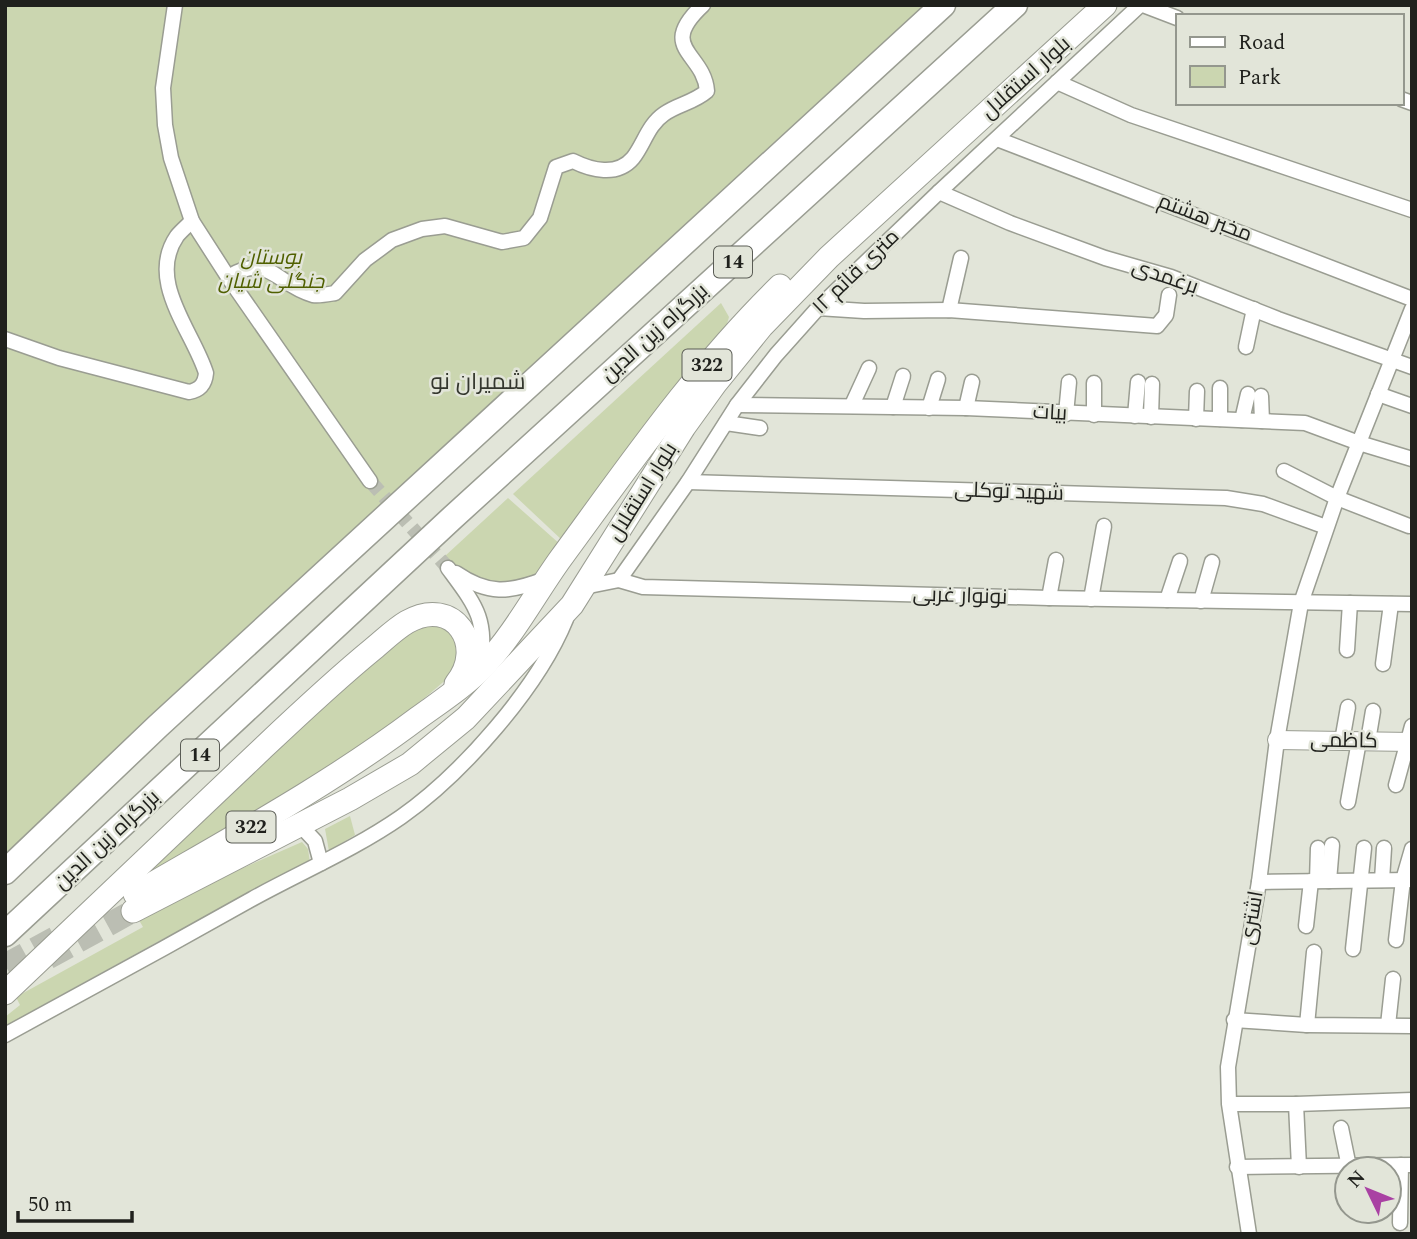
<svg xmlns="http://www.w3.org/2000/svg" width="1417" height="1239" font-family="Spectral,Cairo,serif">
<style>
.green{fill:#cbd6b0}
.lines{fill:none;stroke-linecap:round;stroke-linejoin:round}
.minor-tunnel{stroke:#bbbeb3;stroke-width:14;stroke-dasharray:14 7;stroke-linecap:butt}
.primary-tunnel{stroke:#bbbeb3;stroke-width:23;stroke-dasharray:23 11;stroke-linecap:butt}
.minor-casing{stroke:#9a9d92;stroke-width:17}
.tertiary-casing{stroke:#9a9d92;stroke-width:20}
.primary-casing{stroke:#9a9d92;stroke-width:25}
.trunk-casing{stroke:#9a9d92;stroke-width:27}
.minor{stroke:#fff;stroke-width:14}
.tertiary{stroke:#fff;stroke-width:18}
.primary{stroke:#fff;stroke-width:23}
.trunk{stroke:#fff;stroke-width:24}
.labels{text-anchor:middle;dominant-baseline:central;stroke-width:5;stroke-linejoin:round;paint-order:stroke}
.shield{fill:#e2e5d9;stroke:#5a5c55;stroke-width:2}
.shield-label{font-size:19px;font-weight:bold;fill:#20211d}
.street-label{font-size:21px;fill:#20211d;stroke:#e2e5d9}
.park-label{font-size:21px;font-style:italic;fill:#506000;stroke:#e2e5d9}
.neighbourhood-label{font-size:23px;fill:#34372e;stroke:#e2e5d9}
</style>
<rect width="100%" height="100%" fill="#e2e5d9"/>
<g class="green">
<path d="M5,5H948L5,876Z"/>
<path d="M721,303L729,317L724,334L563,541L513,494Z"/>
<path d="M508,498L561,545C552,557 543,570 530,578C502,594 464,579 445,556Z"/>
<path d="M429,621L456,633L460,667C361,759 239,822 123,891L390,643Z"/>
<path d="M350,816L355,835L329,851L325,829Z"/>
<path d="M302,842L308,849L310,863L159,941L5,1026V1017L20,1005L16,997L143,927L136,915Z"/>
</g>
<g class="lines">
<path class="minor-tunnel" d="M370,481L448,568"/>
<g class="primary-tunnel">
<path d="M48,958L133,911"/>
<path d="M5,965L62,934"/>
</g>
<g class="minor-casing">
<g id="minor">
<path d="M175,5L163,88L165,125L171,158L192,221L228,277L370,481"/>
<path d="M1143,5L1177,18"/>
<path d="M1057,82L1131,115L1412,210"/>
<path d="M1401,99L1412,103"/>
<path d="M997,139L1412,299"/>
<path d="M939,192L1010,223L1105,258L1171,277L1278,319L1412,367"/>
<path d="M228,277C270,252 276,285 313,295C320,296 329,294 335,293L365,260L392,240L422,229L445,226L502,242L524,238L540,218L556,167L573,161C591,170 617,177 633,158C644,144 648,125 664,114C678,104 693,103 707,91C704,52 656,49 703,5"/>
<path d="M818,308L864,311L949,310L1157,326L1166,315L1169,295"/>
<path d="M949,310L961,258"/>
<path d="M5,339L59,358L189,392C200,390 205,384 206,373C193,331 146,281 177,236C181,231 187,226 192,221"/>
<path d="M1246,347L1254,309"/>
<path d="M1378,394L1412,406"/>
<path d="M1261,396L1262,421"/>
<path d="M737,405L966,408L1305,423L1359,443L1412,459"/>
<path d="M852,405L869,368"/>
<path d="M893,407L903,376"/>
<path d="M929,408L938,379"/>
<path d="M966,408L972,382"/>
<path d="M1066,414L1069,382"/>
<path d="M1094,415V383"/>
<path d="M1135,416L1138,382"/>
<path d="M1151,417L1152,384"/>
<path d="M1196,419L1197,391"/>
<path d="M1220,419V388"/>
<path d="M1242,420L1248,394"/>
<path d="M726,423L760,428"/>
<path d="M1284,471L1337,498L1409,526"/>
<path d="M688,482L1226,498L1263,504L1326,527"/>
<path d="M448,568C476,606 488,619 480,668"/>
<path d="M456,573C488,595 509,593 545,579"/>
<path d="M619,580L688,482L737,405L776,355L818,308L939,192L1140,5"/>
<path d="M584,587L619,580L643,587L1049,598L1412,604"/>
<path d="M1049,598L1056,560"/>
<path d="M1091,599L1104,526"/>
<path d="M1167,600L1180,561"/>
<path d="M1201,601L1212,562"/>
<path d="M1347,650L1350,603"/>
<path d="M1383,664L1391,604"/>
<path d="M1342,741L1348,707"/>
<path d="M1368,741L1373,711"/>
<path d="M1396,785L1412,726"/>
<path d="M1348,802L1359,741"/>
<path d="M301,826L315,841L321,863"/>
<path d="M1382,880L1384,848"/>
<path d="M1317,881L1318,848"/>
<path d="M1329,881L1332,845"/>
<path d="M1259,882L1412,880"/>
<path d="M1306,926L1311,881"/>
<path d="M1396,940L1403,880L1412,849"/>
<path d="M1353,949L1364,848"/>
<path d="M1234,1020L1307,1025L1412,1026"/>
<path d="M1307,1025L1314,952"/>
<path d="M1388,1025L1393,979"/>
<path d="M5,1035C88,990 170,945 252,899C301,872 355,849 401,817C462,774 538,688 566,619"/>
<path d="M1234,1104H1296L1412,1100"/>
<path d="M1296,1104L1299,1167"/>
<path d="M1341,1128L1349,1167"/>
<path d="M1237,1167L1412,1165"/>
<path d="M1400,1223L1401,1165"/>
<path d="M1249,1234L1229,1104L1228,1067L1259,882L1277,740L1301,603L1337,498L1412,309"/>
</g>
</g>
<g class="tertiary-casing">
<path id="tertiary" d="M1277,740L1412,742"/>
</g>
<g class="primary-casing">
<g id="primary">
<path d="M135,894C231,838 329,785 418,718C440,702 466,685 484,666C515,633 535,594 561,558C630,464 696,368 780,286"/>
<path d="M133,911L350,799L410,764L466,718L572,605L684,427L715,384L762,326L829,257L1105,5"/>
<path d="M5,993C91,911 177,830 263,748C299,714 335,680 373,649C384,640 395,629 407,622C454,595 487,646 456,684"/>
</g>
</g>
<g class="trunk-casing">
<g id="trunk">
<path d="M5,872L158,726L943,5"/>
<path d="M5,934L451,519L1015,5"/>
</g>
</g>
<use href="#minor" class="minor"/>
<use href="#tertiary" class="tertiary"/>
<use href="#primary" class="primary"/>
<use href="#trunk" class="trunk"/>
</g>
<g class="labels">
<g class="shield">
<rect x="714" y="246.5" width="38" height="31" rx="5"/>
<rect x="682.5" y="349.5" width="49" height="31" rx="5"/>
<rect x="181" y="739.5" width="38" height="31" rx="5"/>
<rect x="226.5" y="811.5" width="49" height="31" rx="5"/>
</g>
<g class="shield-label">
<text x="733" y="262">14</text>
<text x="707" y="365">322</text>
<text x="200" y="755">14</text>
<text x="251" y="827">322</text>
</g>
<g class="street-label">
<text transform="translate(1026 78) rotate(-42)">بلوار استقلال</text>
<text transform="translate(1205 218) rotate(21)">مخبر هشتم</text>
<text transform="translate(856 272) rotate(-44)">۱۲ متری قائم</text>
<text transform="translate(1165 277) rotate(19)">برغمدی</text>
<text transform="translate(655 333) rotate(-42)">بزرگراه زین الدین</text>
<text transform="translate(1050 413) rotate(3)">بیات</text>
<text transform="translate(643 492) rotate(-58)">بلوار استقلال</text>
<text transform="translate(1009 492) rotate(2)">شهید توکلی</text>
<text transform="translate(960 596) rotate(2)">نونوار غربی</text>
<text transform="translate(1344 741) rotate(1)">کاظمی</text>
<text transform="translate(107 840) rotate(-43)">بزرگراه زین الدین</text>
<text transform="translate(1252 918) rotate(-80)">اشتری</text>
</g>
<g class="park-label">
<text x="271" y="258">بوستان<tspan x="271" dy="24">جنگلی شیان</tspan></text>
</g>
<g class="neighbourhood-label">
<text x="478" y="382">شمیران نو</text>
</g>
</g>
<rect width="1417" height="1239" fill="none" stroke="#20211d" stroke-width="14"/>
<rect x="1176" y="14" width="228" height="91" fill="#e2e5d9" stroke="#94978e" stroke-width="2"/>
<rect x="1190" y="37" width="35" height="10" fill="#ffffff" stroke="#94978e" stroke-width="2"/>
<text x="1238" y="49" font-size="21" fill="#20211d">Road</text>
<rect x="1190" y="66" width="35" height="21" fill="#cbd6b0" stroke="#94978e" stroke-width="2"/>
<text x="1238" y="84" font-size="21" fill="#20211d">Park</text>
<g transform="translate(1368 1190) rotate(313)"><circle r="33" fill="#e2e5d9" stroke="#94978e" stroke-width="2"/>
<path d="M0-5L12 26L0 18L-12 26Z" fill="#a941a3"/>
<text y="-10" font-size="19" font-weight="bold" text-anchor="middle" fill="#20211d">N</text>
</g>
<path d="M18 1211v10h114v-10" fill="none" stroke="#20211d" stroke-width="3.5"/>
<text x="28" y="1211" font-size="21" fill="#20211d" stroke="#e2e5d9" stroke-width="5" paint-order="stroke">50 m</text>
</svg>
